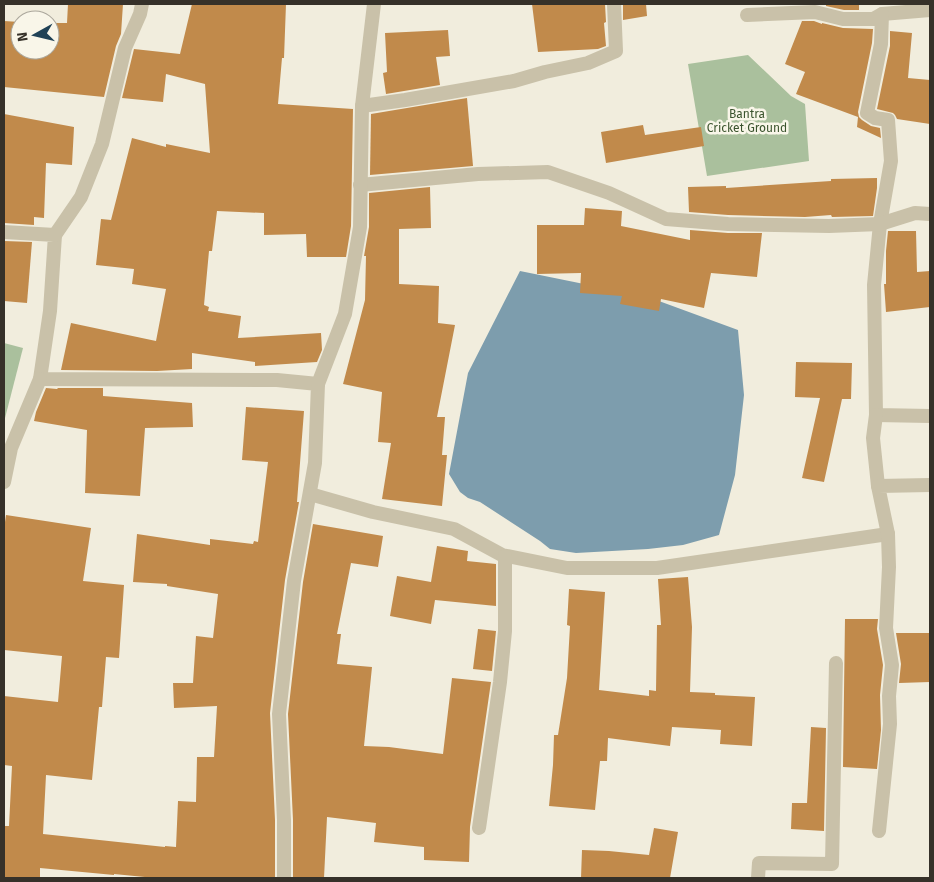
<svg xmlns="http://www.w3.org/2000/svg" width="934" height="882" font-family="'Fira Sans',sans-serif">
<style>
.green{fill:#aac09d}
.water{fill:#7d9dad}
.building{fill:#c18a4b}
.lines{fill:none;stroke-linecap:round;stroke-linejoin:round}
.minor{stroke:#c9c1a9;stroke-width:14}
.labels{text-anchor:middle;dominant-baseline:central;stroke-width:5;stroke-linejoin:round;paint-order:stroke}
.park-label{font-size:12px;fill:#3a532d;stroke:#f9f6e9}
</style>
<rect width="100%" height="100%" fill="#f1eddd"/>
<g class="green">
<path d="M748,55L791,96L805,104L809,161L707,176L688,64Z"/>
<path d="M4,343L23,348L4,422Z"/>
</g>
<path class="water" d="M520,271L648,297L738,330L744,395L735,475L719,535L683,545L648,549L576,553L550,549L540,541L480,502L468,498L460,492L449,474L468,373Z"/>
<g class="building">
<path d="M68,4H123L121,34L116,46L104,97L4,87V21L20,22V50H50V23H67Z"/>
<path d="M192,4H286L284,58H282L278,104L353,109L351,226L346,257H307L306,234L264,235V213L217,211L212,251H209L204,305L209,307L208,311L241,316L238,338L321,333L322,350L317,362L255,366V362L192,353V369L157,371L61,370L71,323L156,341L166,289L132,284L134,269L96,265L101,219L111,220L132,138L166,147V144L210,153L205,84L166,74L163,102L122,98L134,49L180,54Z"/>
<path d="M532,4H605L606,22L604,23L606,46L598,49L538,52Z"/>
<path d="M623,4H646L647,16L623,20Z"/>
<path d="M826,4H859V10H844L826,6Z"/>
<path d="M802,21H814L822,24V23L843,28L873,29L872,43L858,112L859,117L862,120L871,126L880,128L881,138L857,127L858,117L796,94L805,72L785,64Z"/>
<path d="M448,30L450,56L436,57L440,85L386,94L383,73L387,72L385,33Z"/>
<path d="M890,31L912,33L908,78L930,80V124L897,119L895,115L893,113L877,109L890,46Z"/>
<path d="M467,98L473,166L370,175L371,114Z"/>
<path d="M4,114L74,127L72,165L46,163L44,218L34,217V225L4,223Z"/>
<path d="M643,125L645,135L701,127L704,146L606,163L601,132Z"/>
<path d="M877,178V188L873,216L832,217L831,215L805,217L728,215L689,212L688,187L726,186V188L831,181V179Z"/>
<path d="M430,187L431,228L399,229V284L439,286L438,323L455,325L437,417H445L442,455H447L442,506L382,499L391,443L378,442L382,392L343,384L365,300L366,256H364L369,227V193Z"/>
<path d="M585,208L622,211L621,226L690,240V230L728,233H762L757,277L711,273L704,308L661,299L659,311L620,304L622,296L580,293L581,273L537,274V225H584Z"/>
<path d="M888,231H916L917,272L930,271V307L886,312L884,284H886V251Z"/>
<path d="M4,241L32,242L27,303L4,301Z"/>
<path d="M796,362L852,363L851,399H842L824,482L802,478L820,398L795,397Z"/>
<path d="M46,388L57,389L58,388H103V396L192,403L193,427L145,428L140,496L85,493L87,430L34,421L36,412Z"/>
<path d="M246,407L304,411L297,502H299L285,580L270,713L275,820V878H155L114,874V875L40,868V877L4,878V826H9L12,766L4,765V696L58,702L62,656L4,650V529L6,515L91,528L83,581L124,585L119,658L106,657L102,707H99L92,780L46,775L43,834L165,847V846L176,847L178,801L196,802L197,757H214L217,706L174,708L173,683H193L196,636L213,638L218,594L167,586V584L133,582L137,534L210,545V539L253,544L254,541L258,542L268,462L242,460Z"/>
<path d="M313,524L383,536L378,567L351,563L337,634H341L337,664L372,667L364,746L389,747L443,754L452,678L491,682L470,827L469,862L424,860V847L374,842L376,823L327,817L324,878H293V820L288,714L303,582Z"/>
<path d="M437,546L468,551L467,561L496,564V606L435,600L431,624L390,616L397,576L431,582Z"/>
<path d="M688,577L692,627L690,692L715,693V695L755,697L752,746L720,744L721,730L672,727L670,746L608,738L607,761H600L595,810L549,806L553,765L554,735H558L567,678L570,626L567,625L569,589L605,592L599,690L649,696V690L656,691L657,625H661L658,579Z"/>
<path d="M845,619H878L877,629L883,665L880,695L881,730L877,769L843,767Z"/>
<path d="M478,629L496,631L492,671L473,669Z"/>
<path d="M896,633H930V682L899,683L901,664Z"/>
<path d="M811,727L826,728L824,831L791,829L792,803H807Z"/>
<path d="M654,828L678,832L670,878H581L582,850L609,851L649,855Z"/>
</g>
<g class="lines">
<g class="minor">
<path d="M882,14L930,10"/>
<path d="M747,15L815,12L843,19H873L882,14L881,44L867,113L875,118L888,120L891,161L880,224L874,285L876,415L930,416"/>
<path d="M362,106L405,100L514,81L545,72L588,63L616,51L614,4"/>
<path d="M360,185L478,174L548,172L609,193L666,219L728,224L829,226L880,224L915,213L930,214"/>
<path d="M4,232L55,235L50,311L40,379L277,380L318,384L315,463L294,581L279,714L284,820V878"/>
<path d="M55,235L81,197L102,144L125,48L140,14L142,4"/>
<path d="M318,384L345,314L360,227L362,106L374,4"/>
<path d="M876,415L873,438L878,486"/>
<path d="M4,482L11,448L40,379"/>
<path d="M310,494L373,512L454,529L502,555L567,568H657L888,534"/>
<path d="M479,828L500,682L505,631V556"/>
<path d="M879,831L890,724L889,696L892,665L886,628L889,567L888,534L878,486L930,485"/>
<path d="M758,878L759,863L832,864L836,663"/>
</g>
</g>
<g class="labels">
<g class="park-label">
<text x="747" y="114">Bantra<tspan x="747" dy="14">Cricket Ground</tspan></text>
</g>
</g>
<rect width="934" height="882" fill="none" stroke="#363129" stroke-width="10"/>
<g transform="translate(35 35) rotate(262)"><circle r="24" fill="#f9f6e9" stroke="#aba79c"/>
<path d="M0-4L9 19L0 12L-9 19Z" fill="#204256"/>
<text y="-8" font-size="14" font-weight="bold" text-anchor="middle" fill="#363129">N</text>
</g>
</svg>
